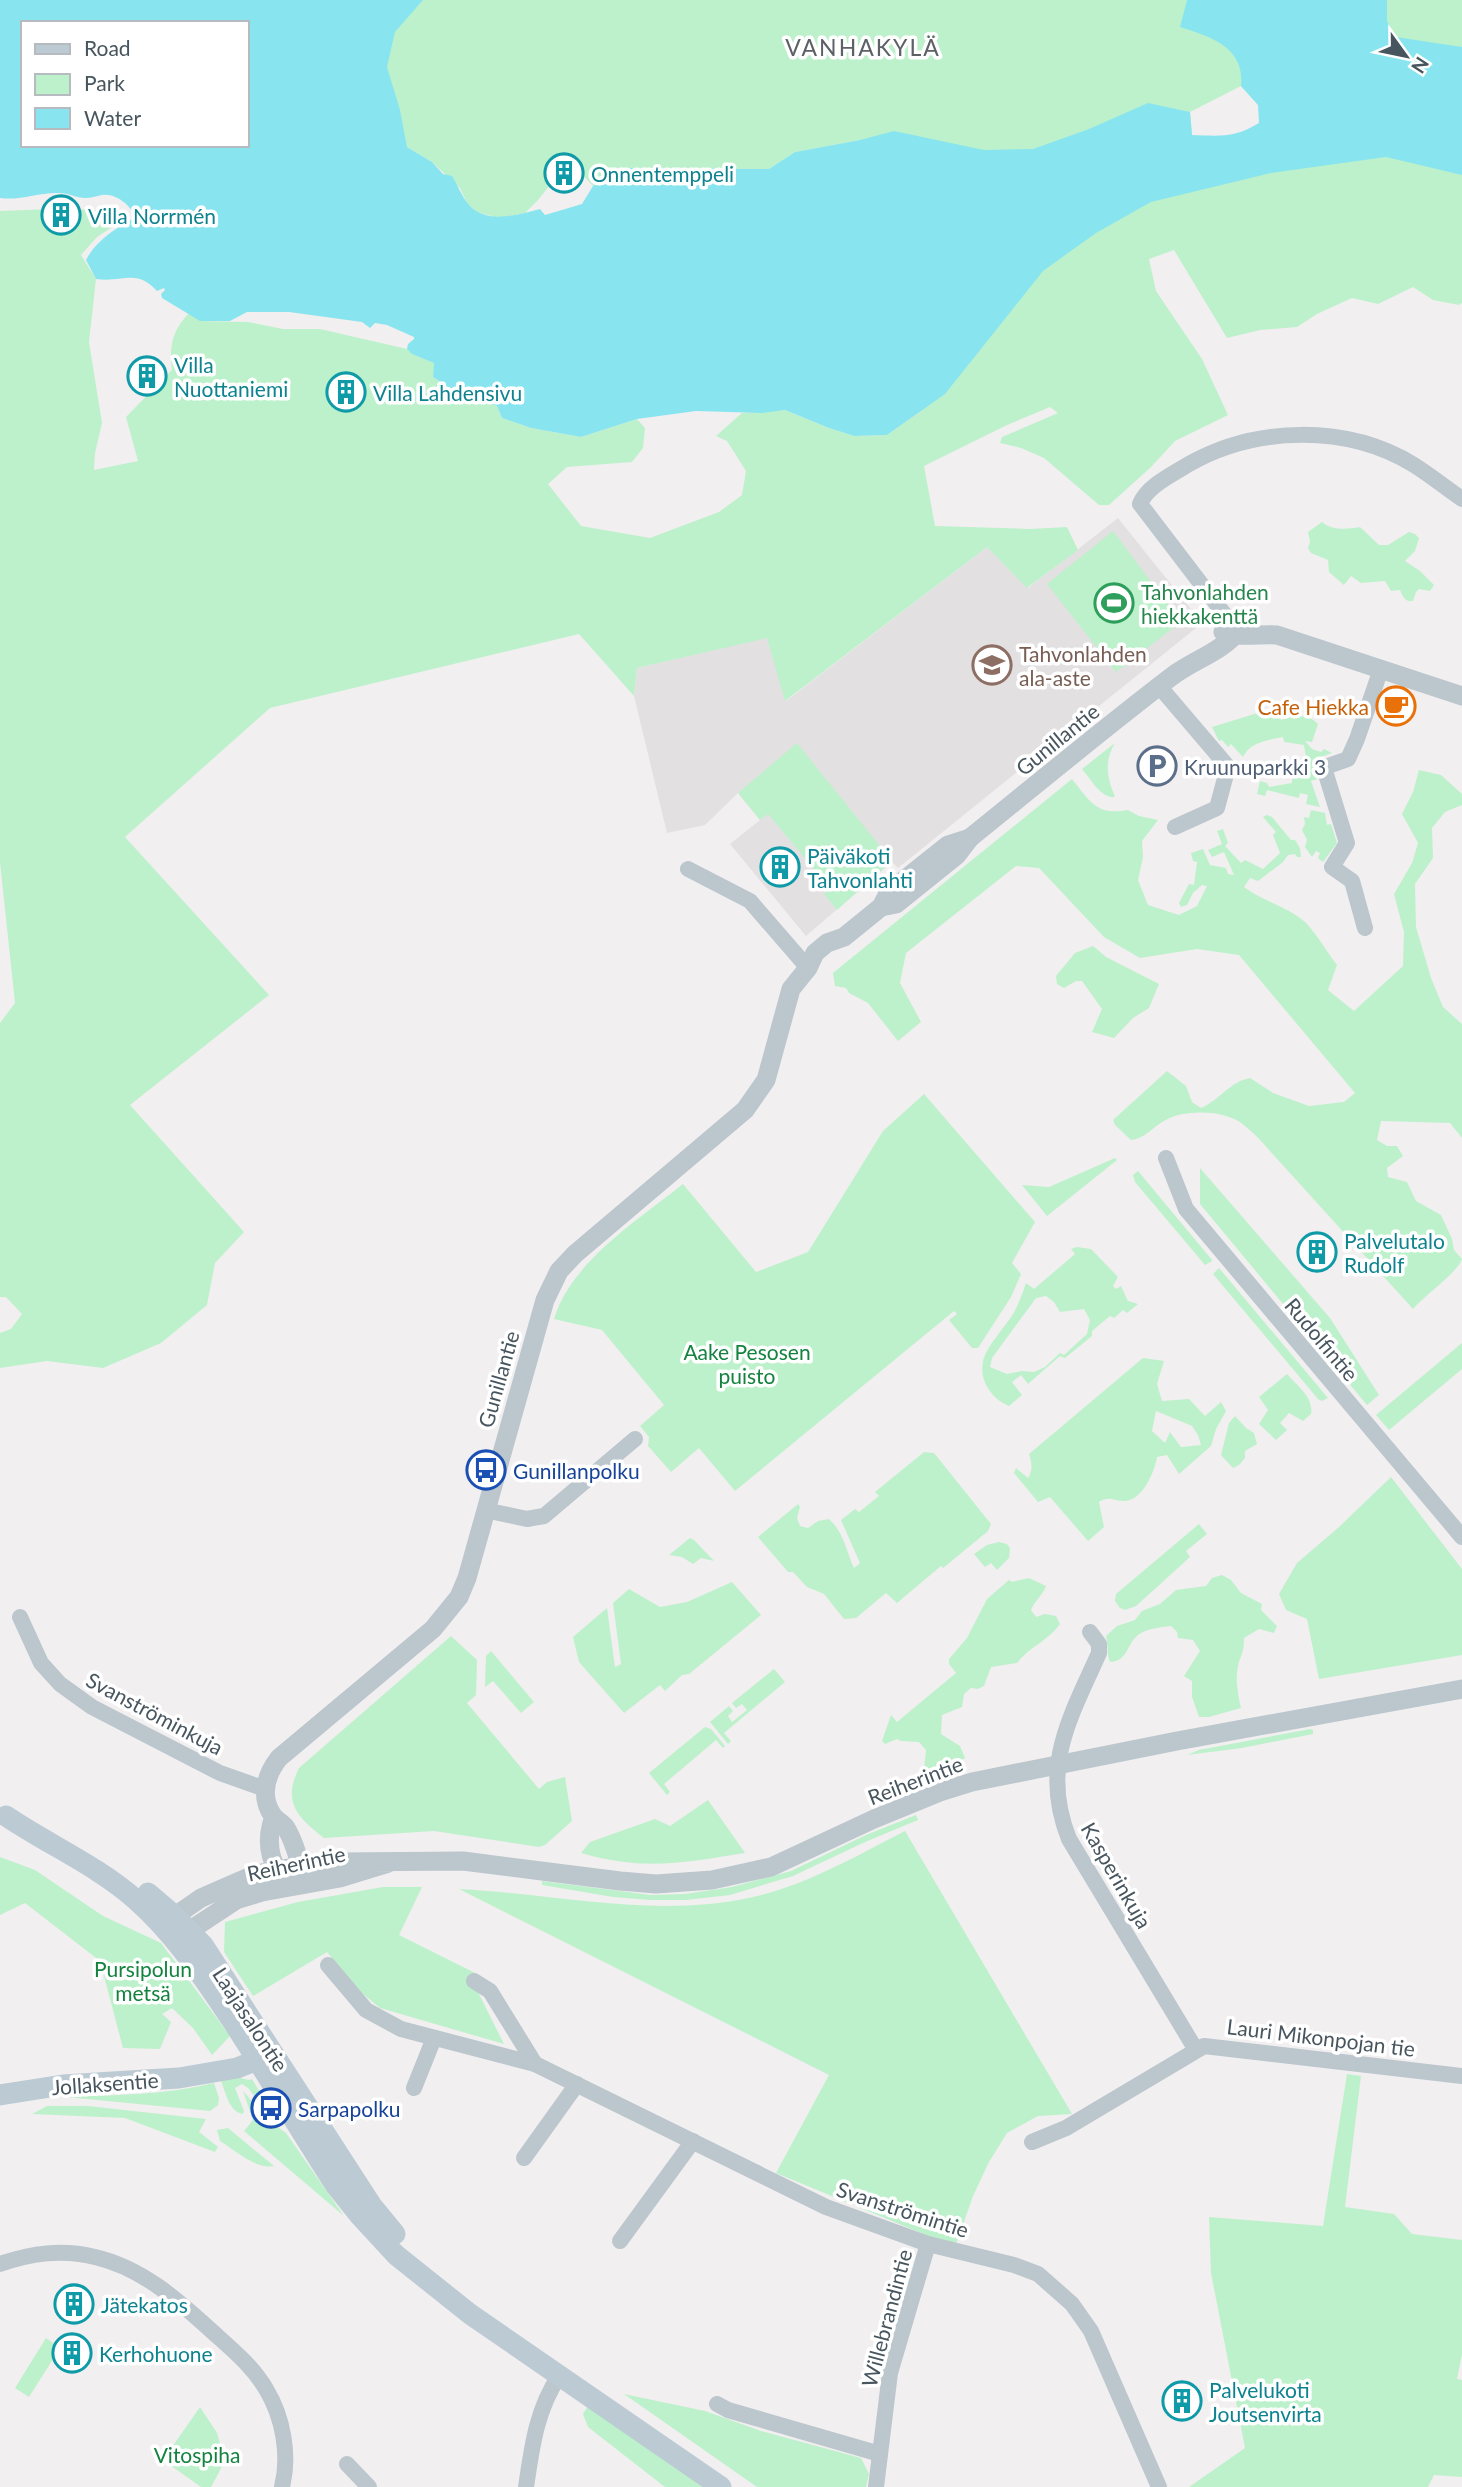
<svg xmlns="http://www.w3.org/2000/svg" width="1462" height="2487" font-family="Lato,sans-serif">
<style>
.education{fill:#e3e0e2}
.green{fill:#bdf1cb;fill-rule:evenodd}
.water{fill:#88e5ef;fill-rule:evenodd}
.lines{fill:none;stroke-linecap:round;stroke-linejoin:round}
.minor{stroke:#bbc6cd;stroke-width:16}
.tertiary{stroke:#bbc6cd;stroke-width:19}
.secondary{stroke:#bccad4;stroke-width:21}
.labels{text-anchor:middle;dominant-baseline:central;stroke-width:7;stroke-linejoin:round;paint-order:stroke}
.culture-label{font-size:21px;fill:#0d838f;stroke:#fff;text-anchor:start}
.leisure-label{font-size:21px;fill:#27864d;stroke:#fff;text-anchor:start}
.education-label{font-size:21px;fill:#785e54;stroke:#fff;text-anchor:start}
.food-label{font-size:21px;fill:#c56008;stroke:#fff;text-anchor:end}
.street-label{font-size:21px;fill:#47555e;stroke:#fff}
.service-label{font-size:21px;fill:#4e5e75;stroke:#fff;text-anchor:start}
.park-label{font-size:21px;fill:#14833f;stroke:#fff}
.transit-label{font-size:21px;fill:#164399;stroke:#fff;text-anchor:start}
.neighbourhood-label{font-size:23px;letter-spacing:2px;fill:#5c6165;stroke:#fff}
</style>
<rect width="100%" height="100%" fill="#f2eff0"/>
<path class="education" d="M1118,518L1198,618L1196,628L898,868L892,862L806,936L730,844L760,820L738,793L705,825L667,833L634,696L637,668L767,637L786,701L987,547L1028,588Z"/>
<g class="green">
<path d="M374,0H1277L1258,105L1241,86L1190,112L1192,135L1215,178L1462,138V303L1459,305L1433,300L1413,287L1378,304L1352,298L1317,314L1297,327L1260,330L1227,338L1174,250L1149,259L1156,291L1202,359L1228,415L1175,441L1151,467L1109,505H1099L1044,458L1021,448L1000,443L1002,437L1058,413L1050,407L1007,425L924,466L935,526L1030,529L1067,527L1078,550L1027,588L987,547L785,701L767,638L637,668L634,696L579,634L270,708L125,837L269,995L130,1105L244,1232L215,1263L207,1305L161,1343L103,1368L47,1361L0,1368V1333L11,1329L22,1314L6,1297H0V1023L15,1003L0,862V211L52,209L50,218L52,223L71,224L72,209L117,211V224L97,237L81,255L96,279L89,342L102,423L95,453L94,470L138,461L126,417L172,370C169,346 172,331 189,313L201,321L248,322L283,329H320L407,349L412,354L435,363L433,377L445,385L450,393L459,399L482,400L497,406L502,418L531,428L581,437L637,419L645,428L643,448L632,462L567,467L548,484L581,526L650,538L719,512L742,495L746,471L727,441L716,436L742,413L785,410L829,428L854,436L887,435L921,411L951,316L860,140L795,152L769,169L625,168L593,186L580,172L561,166L557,170L550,185L538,200L525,213L498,218L477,212L467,203L460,188L432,162L407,147L374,119Z"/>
<path d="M1387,0H1462V82L1396,37L1387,21Z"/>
<path d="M1322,522C1333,531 1347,529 1360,527L1379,545H1388L1409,532L1415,534L1419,538L1415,551L1405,561L1420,571L1434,585L1430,591L1419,589L1416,592L1413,601C1405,602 1403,597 1400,590L1391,591L1385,581L1361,583L1351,576L1344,585L1329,572L1328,560L1311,553L1308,548L1310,542L1308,532Z"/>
<path d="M1113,531L1181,622L1116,672L1047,584Z"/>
<path d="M1261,712L1263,717L1278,712L1281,720C1295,716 1307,713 1318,724L1312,742L1305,741L1312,749L1321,752L1324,749L1332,753L1312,760L1317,779L1311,781L1320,807L1306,804L1308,795L1300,793L1299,798L1267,790L1265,796L1257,794L1260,781L1267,783L1269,787L1292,783V778L1308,768L1304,745L1284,742L1283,737C1268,740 1250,742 1243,757L1231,744L1228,747L1222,740L1219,741L1212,727Z"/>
<path d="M797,743L892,861L837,910L824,894L830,888L768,814L760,820L738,793Z"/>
<path d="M1115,743C1104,761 1107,778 1115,797C1101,799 1091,779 1082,769Z"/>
<path d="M1419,770L1441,775L1462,794V805L1445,812L1432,828L1433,858L1415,884L1416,927L1431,978L1443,1007L1462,1024V1138L1450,1123L1381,1121L1377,1140L1387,1146H1397L1403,1156L1387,1168L1388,1177L1407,1182L1416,1201L1441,1215L1452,1239L1454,1250L1462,1259C1457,1273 1425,1295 1413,1309L1261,1141C1255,1135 1248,1128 1240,1122C1221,1110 1183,1109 1164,1121C1153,1127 1144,1139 1131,1140L1115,1125L1113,1120L1167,1071L1186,1086L1192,1102L1201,1108C1220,1100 1229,1082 1250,1078L1273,1093L1309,1106L1344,1102L1355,1093L1239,955L1197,949L1140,958L1104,937L1039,868L1016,866L906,953L900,983L921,1022L898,1041L868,1003L849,993L846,988L835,986L833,973L1072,779C1090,801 1096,816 1128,810L1139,816L1158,820L1142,841L1143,857L1138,880L1148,905L1179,915L1197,906L1207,886L1202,885L1193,893L1187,905L1181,907L1179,903L1189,884L1194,885L1197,862L1193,861L1191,853L1203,849L1210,865L1226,868L1228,874L1234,875L1224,852L1212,857L1208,850L1222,844L1217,831L1223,829L1228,843L1225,846L1241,863L1245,860L1263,869L1280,853L1273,835L1276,832L1263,817L1267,815L1272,817L1291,840H1295L1300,848L1301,857H1297L1295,854L1288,855L1283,862L1258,881L1250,878L1244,887C1263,902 1289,906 1307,924C1318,936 1327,952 1337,965L1328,990L1354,1011L1403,966L1404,932L1394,894L1412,863L1418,843L1402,814L1413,792Z"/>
<path d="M1311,810L1325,813L1327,825L1331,824L1337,843L1323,862L1318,858L1320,853L1316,851L1312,857L1305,847L1307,840L1302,830L1305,824L1304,817L1309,818Z"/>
<path d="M1093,946L1106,957L1159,984L1149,1008L1133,1018L1114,1038L1092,1032L1102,1009L1082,981H1076L1064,988L1057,984L1056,976L1075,953Z"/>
<path d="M924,1094L1035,1222L1012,1263L1021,1274L1011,1297L978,1348H972L949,1320L957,1314L954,1311L735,1491L699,1448L671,1472L648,1446L649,1437L640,1426L664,1405L602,1330L554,1319C571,1262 638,1220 683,1184L756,1272L808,1252L883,1131Z"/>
<path d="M1115,1158L1117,1160L1047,1216L1022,1185L1049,1187Z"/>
<path d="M1200,1168L1330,1318L1379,1395L1367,1405L1200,1204Z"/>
<path d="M1138,1171L1212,1260V1261L1205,1265L1135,1182L1133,1175Z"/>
<path d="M1077,1247L1091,1249L1118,1277L1113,1286L1116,1289L1121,1286L1128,1301L1138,1304L1127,1313L1123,1310L1114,1318L1110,1316L1092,1331V1336L1065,1358L1060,1356L1028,1384L1021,1375L1012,1382L1022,1395L1009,1406C992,1399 979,1381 983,1362C985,1348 1005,1327 1013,1314C1019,1304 1022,1294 1026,1283L1034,1289L1075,1254L1071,1249ZM1046,1296L1054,1302L1060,1312L1084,1309L1090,1320L1087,1334L1064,1355L1060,1353L1045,1367L1034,1372L1022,1371L1007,1374L990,1367L992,1358L1036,1298Z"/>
<path d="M1219,1268L1328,1398L1322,1401L1318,1399L1213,1274Z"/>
<path d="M1462,1343V1369L1389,1430L1376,1415Z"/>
<path d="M1143,1358L1164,1361L1157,1384L1162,1401L1189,1399L1205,1416L1221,1402L1226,1411L1216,1429L1211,1446L1179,1474L1167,1455L1157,1457C1155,1471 1143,1499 1126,1501C1116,1502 1109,1495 1099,1502L1104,1527L1088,1541L1050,1497L1038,1502L1014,1473L1016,1468L1028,1478C1033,1470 1032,1463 1029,1454ZM1156,1411L1192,1426L1198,1435L1201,1445L1181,1447L1170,1432L1165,1443L1152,1431Z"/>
<path d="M1287,1374C1297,1386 1314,1397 1311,1414L1303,1421L1289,1413L1280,1423L1287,1430L1276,1440L1259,1424L1268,1410L1259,1397Z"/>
<path d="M1235,1416L1246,1428L1254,1433L1257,1444L1245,1451V1458L1239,1465L1233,1468L1221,1455L1229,1423Z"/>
<path d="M924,1452L934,1453L991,1524L988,1531L943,1568L941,1566L897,1603L886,1593L856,1618L844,1619L824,1594L807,1587L793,1572H788L758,1537L798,1504L800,1507L797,1518L800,1526L808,1528L818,1521L829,1519C844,1532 846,1551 854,1568L860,1563L841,1520L855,1509L859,1512L879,1496L875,1492Z"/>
<path d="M1391,1477L1462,1569V1655L1319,1679L1307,1619L1286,1610L1279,1594L1297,1563L1339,1527Z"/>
<path d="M1199,1524L1207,1534L1186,1551L1190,1557L1136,1606L1125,1610L1120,1608L1115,1601L1116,1594Z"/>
<path d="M690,1538L694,1540L714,1561L701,1558L693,1564L682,1557L669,1555Z"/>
<path d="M999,1542L1007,1544L1010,1548L1009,1558L997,1570L991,1563L985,1567L974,1554L987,1545Z"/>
<path d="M1222,1575L1231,1580L1241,1593L1262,1604L1261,1610L1277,1626L1274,1633L1259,1629L1244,1638C1244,1654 1241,1654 1238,1666C1235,1680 1238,1695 1241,1708L1209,1717H1199L1192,1697V1681L1184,1676L1200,1651L1193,1640L1178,1638L1177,1632L1171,1626C1161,1627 1145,1629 1138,1635C1126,1645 1128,1661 1110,1662C1107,1656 1108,1644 1106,1636L1117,1626L1135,1620L1142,1611L1160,1604L1176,1590L1206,1586L1212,1578Z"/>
<path d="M1029,1578L1046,1586C1043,1595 1035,1600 1031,1610L1036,1617L1045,1614L1056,1616L1060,1624C1048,1641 1029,1647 1017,1663L991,1667L984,1686L978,1689L971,1688L964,1694L962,1707L942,1715L941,1734L960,1746L965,1758L935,1777L927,1776L924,1770L926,1750L919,1742L901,1741L897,1739L885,1744L882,1741L891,1715L897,1722L956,1673L949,1664V1659L967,1638L987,1599L1009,1580L1012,1582Z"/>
<path d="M732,1582L761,1615L689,1674L682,1675L665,1691L660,1685L624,1713L579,1662L573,1637L607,1608L615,1667L621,1664L613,1603L629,1589L660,1607L687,1602Z"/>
<path d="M451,1636L477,1660L476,1695L467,1703L539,1789L547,1782L565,1777L572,1821L545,1845L539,1847L434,1831L324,1838C297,1817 282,1802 299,1768Z"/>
<path d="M491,1651L534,1702L521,1713L493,1681L485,1687L486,1656Z"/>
<path d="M774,1669L785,1682L724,1733L731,1741L728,1744L710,1722L729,1706L733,1711L728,1716L732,1722L747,1710L742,1704L736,1708L732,1703Z"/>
<path d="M705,1727L711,1729L725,1746L723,1748L716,1740L664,1784L670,1792L667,1795L649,1773Z"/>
<path d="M1310,1729L1313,1730V1734L1242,1748L1187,1755L1199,1750Z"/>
<path d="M708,1800L745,1853C683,1863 643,1871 581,1853L590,1842L655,1819L670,1826Z"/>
<path d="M916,1815L918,1820L865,1842L793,1876L730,1895L686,1900H651L613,1897L542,1885V1881L651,1895L685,1894L732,1887L791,1871L866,1835Z"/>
<path d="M905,1831L1072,2114L1038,2116L1007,2133L989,2162L973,2196L955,2247L776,2173L829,2075L459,1889C558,1894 655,1919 753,1897C807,1885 856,1856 905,1831Z"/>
<path d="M0,1857L35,1870L103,1916L161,1943L230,2036L212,2055L193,2028L172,2008L162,2014L171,2022L160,2049L123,2048L100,1961L25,1903L0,1915Z"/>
<path d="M383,1887H422L399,1935L479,1975L478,1992L504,2044L380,2008L357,1989L327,1952L253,1996L224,1952L225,1922L298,1902Z"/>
<path d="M1347,2074L1361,2076L1345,2207L1394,2214L1412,2234L1462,2240V2354L1457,2379L1462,2380V2477L1434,2475L1428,2487H1189L1245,2448L1211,2273L1209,2217L1323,2226Z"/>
<path d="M236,2077L249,2080L252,2079L271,2111L267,2112L248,2088L242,2084L235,2088L244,2111L243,2114C229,2112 226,2093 221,2081Z"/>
<path d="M214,2083L219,2098L218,2105L210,2111L66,2097C116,2095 165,2095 214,2083Z"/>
<path d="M243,2091L269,2121L286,2133L344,2216L244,2131L253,2120Z"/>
<path d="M47,2106H88L206,2119L199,2132L218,2147L215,2152L125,2118L32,2114Z"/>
<path d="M228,2128L274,2166C256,2170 235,2150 220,2141L217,2130Z"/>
<path d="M46,2338L60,2348L29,2397L15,2388Z"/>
<path d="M624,2394L705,2411L761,2431L861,2458L869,2474L866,2487H757Z"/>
<path d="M588,2406L703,2487H665L588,2427L583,2414Z"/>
<path d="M200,2407L217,2433L225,2461L211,2487H201L163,2460Z"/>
</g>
<path class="water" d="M0,0H423L395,32L387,67L400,110L407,147L432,162L443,174L452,176C457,184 461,194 466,201C483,226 517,215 540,209L545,215L582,204L593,186L625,168L769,169L795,152L860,140L894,131L984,150L1033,149L1089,129L1148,103L1190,112L1192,135C1221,136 1234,138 1259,123L1258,105L1241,86C1245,47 1211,37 1180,27L1187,0H1387V21L1396,37L1462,47V175L1386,157L1271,173L1151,202L1096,233L1043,271L945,394L887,435L854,436L829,428L785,410L762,413L696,411L637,419L581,437L531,428L502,418L497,406L482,400L459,399L450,393L445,385L433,377L434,363L412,354L407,349L408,344L414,339V337L387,325L375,323L370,328L362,322L289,312H247L230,321H200L162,298L161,294L165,290L164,288L157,291C135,268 124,283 96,279L86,260C96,240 118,227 136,217C130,205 116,193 102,195C96,196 91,198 85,198C77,198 68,193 59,193C39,192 20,201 0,198ZM23,23H247V145H23Z"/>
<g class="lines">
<g class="minor">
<path d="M1234,636L1228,619L1140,504C1147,486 1173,474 1189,464C1256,426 1347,424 1414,465C1430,475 1446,488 1462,499"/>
<path d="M1159,686L1228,767L1217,808L1175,827"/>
<path d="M688,869L750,901L808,968"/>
<path d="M1365,928L1352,881L1332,867L1347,843L1325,771L1328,766L1348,759L1357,739L1381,669"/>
<path d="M1166,1158L1186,1209L1462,1537"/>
<path d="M485,1510L527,1519L544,1516L635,1439"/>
<path d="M20,1617L41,1663L60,1684L92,1707L220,1773L265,1789"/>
<path d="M1090,1632L1099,1644V1653C1070,1718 1040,1767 1069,1839L1196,2050"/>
<path d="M328,1965L366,2010L401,2029L535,2064L826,2207L928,2244L1014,2265L1038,2274L1072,2304L1091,2331L1159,2487"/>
<path d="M474,1981L490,1991L535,2064"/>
<path d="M414,2088L434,2038"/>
<path d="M1032,2142L1066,2128L1204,2046L1462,2076"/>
<path d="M524,2158L577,2084"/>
<path d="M620,2241L693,2141"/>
<path d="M0,2264C32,2253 62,2249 95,2257C143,2268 180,2302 215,2334C234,2351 253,2367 266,2389C283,2417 290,2455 282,2487"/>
<path d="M717,2404L728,2410L880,2454"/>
<path d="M347,2464L369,2487"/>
<path d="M526,2487C532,2447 536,2411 559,2376"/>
<path d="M876,2487L890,2373L928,2244"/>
</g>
<g class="tertiary">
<path d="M1223,632C1239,638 1259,634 1277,635L1462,696"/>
<path d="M881,907L896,904L957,855L970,838C1037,784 1103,729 1171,677C1190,662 1218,653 1234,636"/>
<path d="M274,1817C266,1837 268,1861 283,1878"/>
<path d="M389,1863L340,1878L262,1892L236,1900L189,1931L171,1934L175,1916L201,1898L256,1874L299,1866L338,1862L463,1861L620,1881L656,1884L712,1880L771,1867L874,1819L940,1792L972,1782L1177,1741L1462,1689"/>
<path d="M295,1876C295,1875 299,1866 299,1865C299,1856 291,1836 286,1828C283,1823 277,1821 273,1816C260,1797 265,1776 279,1758L433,1629L459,1597L467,1578L545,1300L559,1271L575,1254L745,1110L766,1080L791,989L808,968L815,953L827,943L844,937L881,907L889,892L948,845L970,838"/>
</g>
<g class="secondary">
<path d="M6,1816C49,1845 96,1865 135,1899C175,1934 202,1976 231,2019C267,2074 300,2131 336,2186L360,2216L396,2255L470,2314L721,2487"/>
<path d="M148,1893L175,1916L203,1945L372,2206L395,2234"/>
<path d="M0,2095L63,2085L179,2078L237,2068L257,2060L266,2050"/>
</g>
</g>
<defs>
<g id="building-ring" transform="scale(2.0125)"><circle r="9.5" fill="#fff" stroke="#0f9aa8" stroke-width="1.5"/><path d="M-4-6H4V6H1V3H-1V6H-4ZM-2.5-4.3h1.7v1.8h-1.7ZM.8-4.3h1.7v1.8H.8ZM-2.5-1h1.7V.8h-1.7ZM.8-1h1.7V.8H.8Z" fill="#0f9aa8"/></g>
<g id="stadium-ring" transform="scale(2.0125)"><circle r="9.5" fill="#fff" stroke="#2e9e5b" stroke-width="1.5"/><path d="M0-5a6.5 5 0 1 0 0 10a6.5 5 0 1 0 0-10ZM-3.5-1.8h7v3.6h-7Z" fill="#2e9e5b"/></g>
<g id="school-ring" transform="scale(2.0125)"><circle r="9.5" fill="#fff" stroke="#8d6e63" stroke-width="1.5"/><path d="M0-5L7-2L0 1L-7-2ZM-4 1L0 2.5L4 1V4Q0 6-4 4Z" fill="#8d6e63"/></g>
<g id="cafe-ring" transform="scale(2.0125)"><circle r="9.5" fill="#fff" stroke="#e8710a" stroke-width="1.5"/><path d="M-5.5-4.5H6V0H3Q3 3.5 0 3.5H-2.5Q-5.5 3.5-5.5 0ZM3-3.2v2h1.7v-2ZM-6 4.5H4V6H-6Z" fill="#e8710a"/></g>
<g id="parking-ring" transform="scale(2.0125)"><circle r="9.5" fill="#fff" stroke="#5c6f8a" stroke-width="1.5"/><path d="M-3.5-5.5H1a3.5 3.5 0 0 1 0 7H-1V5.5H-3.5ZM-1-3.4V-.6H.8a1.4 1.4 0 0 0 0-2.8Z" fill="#5c6f8a"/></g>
<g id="bus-ring" transform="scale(2.0125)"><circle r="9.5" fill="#fff" stroke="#1a4fb4" stroke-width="1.5"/><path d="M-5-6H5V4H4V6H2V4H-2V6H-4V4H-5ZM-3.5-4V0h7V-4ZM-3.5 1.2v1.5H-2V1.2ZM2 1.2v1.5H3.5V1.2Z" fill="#1a4fb4"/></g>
</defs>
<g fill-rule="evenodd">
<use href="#building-ring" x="564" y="173"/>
<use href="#building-ring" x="61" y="215"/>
<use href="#building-ring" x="147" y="376"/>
<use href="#building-ring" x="346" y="392"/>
<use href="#stadium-ring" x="1114" y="603"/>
<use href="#school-ring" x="992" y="665"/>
<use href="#cafe-ring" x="1396" y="706"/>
<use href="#parking-ring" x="1157" y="766"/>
<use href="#building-ring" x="780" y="867"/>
<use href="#building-ring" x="1317" y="1252"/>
<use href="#bus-ring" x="486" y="1470"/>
<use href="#bus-ring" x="271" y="2108"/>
<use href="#building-ring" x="74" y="2304"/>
<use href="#building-ring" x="72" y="2353"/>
<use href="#building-ring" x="1182" y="2401"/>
</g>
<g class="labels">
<g class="culture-label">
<text x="591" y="173">Onnentemppeli</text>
<text x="88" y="215">Villa Norrmén</text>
<text x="174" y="364">Villa<tspan x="174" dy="24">Nuottaniemi</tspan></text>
<text x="373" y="392">Villa Lahdensivu</text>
<text x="807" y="855">Päiväkoti<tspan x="807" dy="24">Tahvonlahti</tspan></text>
<text x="1344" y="1240">Palvelutalo<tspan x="1344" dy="24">Rudolf</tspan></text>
<text x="101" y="2304">Jätekatos</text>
<text x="99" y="2353">Kerhohuone</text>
<text x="1209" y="2389">Palvelukoti<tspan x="1209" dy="24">Joutsenvirta</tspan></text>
</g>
<g class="leisure-label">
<text x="1141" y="591">Tahvonlahden<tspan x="1141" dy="24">hiekkakenttä</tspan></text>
</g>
<g class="education-label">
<text x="1019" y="653">Tahvonlahden<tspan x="1019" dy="24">ala-aste</tspan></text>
</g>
<g class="food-label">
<text x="1369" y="706">Cafe Hiekka</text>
</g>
<g class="street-label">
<text transform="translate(1057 739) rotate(-39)">Gunillantie</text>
<text transform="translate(1322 1339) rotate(50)">Rudolfintie</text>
<text transform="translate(498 1379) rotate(-74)">Gunillantie</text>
<text transform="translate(155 1713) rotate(28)">Svanströminkuja</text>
<text transform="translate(915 1780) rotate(-21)">Reiherintie</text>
<text transform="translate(296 1863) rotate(-12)">Reiherintie</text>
<text transform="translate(1117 1875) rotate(60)">Kasperinkuja</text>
<text transform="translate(251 2019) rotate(57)">Laajasalontie</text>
<text transform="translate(1321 2037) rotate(7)">Lauri Mikonpojan tie</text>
<text transform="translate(105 2083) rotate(-4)">Jollaksentie</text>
<text transform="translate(903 2209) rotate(18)">Svanströmintie</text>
<text transform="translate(886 2318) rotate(-75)">Willebrandintie</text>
</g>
<g class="service-label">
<text x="1184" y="766">Kruunuparkki 3</text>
</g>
<g class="park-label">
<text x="747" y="1351">Aake Pesosen<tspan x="747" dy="24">puisto</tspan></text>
<text x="143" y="1968">Pursipolun<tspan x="143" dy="24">metsä</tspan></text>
<text x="197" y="2454">Vitospiha</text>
</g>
<g class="transit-label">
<text x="513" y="1470">Gunillanpolku</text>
<text x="298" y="2108">Sarpapolku</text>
</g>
<g class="neighbourhood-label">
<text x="863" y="47">VANHAKYLÄ</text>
</g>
</g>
<rect x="21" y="21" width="228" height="126" fill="#ffffff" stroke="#b5bbbf" stroke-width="2"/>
<rect x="35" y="44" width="35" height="10" fill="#bccad4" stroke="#b5bbbf" stroke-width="2"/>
<text x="84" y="56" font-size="21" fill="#47555e">Road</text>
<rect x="35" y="74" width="35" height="21" fill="#bdf1cb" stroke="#b5bbbf" stroke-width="2"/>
<text x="84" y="91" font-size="21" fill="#47555e">Park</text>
<rect x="35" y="108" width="35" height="21" fill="#88e5ef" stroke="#b5bbbf" stroke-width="2"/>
<text x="84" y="126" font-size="21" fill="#47555e">Water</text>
<g transform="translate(1406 56) rotate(123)" stroke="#ffffff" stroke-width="5" paint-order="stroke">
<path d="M0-5L12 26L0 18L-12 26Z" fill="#47555e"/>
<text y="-10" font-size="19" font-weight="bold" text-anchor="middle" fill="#47555e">N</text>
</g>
</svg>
